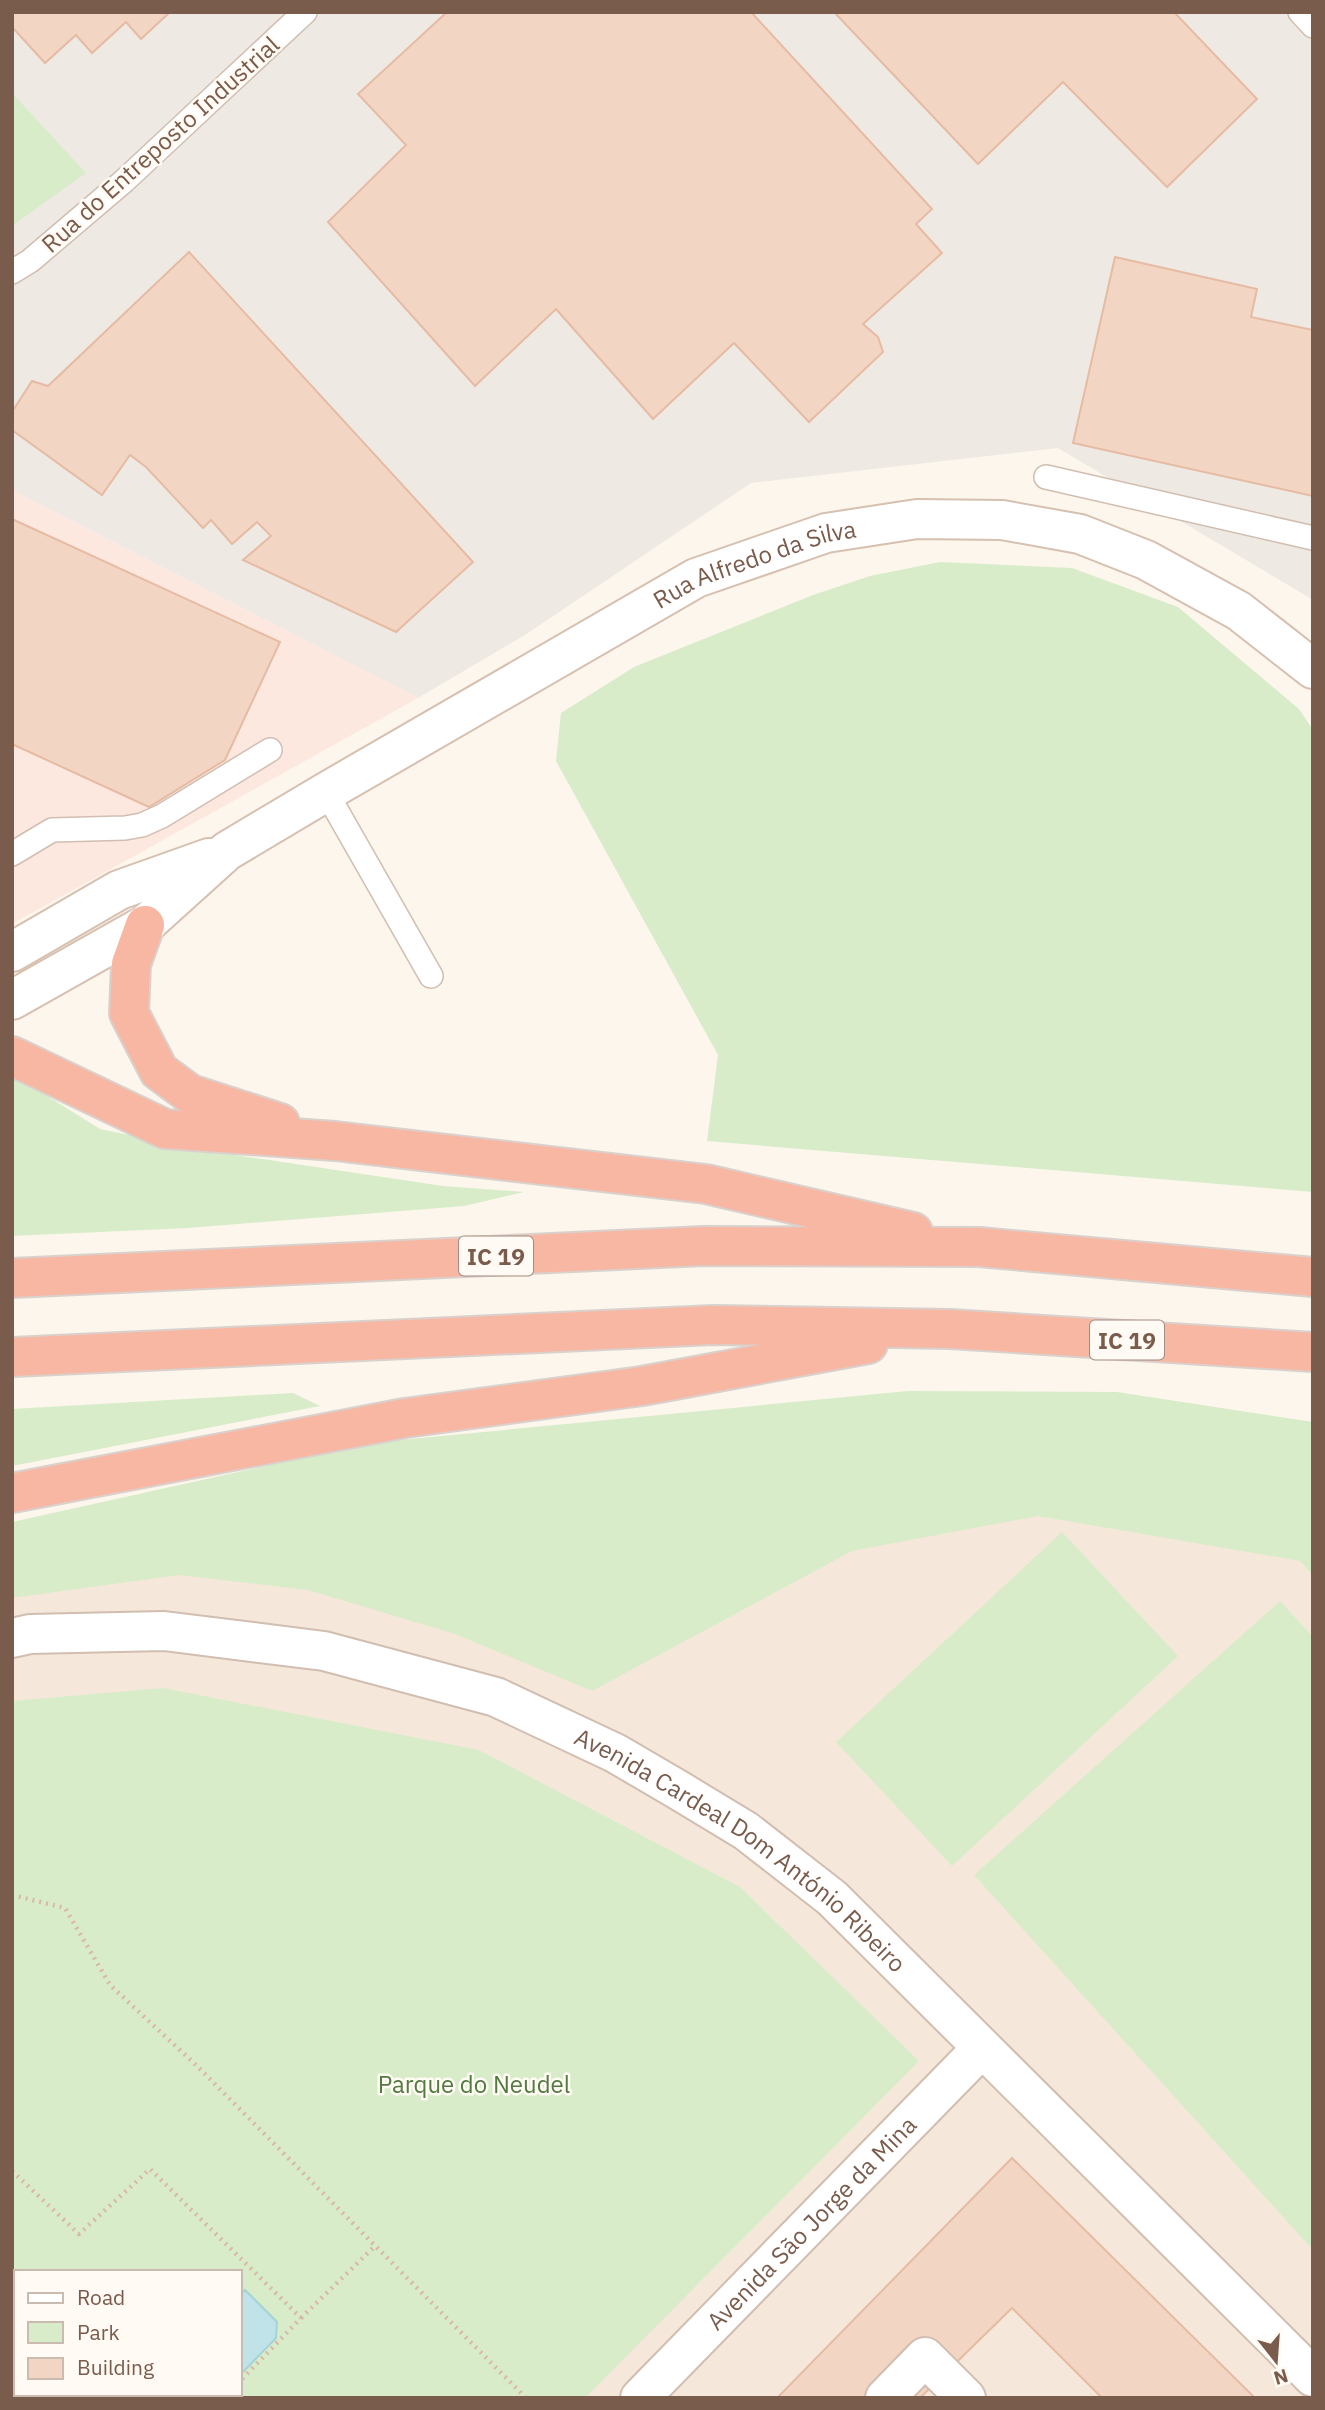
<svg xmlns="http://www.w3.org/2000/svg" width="1325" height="2410" font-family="'IBM Plex Sans',sans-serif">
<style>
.residential{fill:#f5e8da;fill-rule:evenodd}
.commercial{fill:#fde8e0}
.industrial{fill:#efe9e4}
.green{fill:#d8ecc9;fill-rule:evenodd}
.water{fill:#bfe3e8;stroke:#a5d3da;stroke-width:2}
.building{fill:#f3d5c3;stroke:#e6bba3;stroke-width:2}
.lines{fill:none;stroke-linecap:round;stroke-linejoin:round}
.lane-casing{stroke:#d1beb0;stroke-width:26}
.street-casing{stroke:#d1beb0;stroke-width:42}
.secondary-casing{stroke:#d6c0b0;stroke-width:42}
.highway-casing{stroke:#dad1cd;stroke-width:42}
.path{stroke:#d9b8a5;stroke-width:4.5;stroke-dasharray:2 5;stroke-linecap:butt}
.lane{stroke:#fff;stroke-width:23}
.street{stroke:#fff;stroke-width:38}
.secondary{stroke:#fff;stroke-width:38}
.highway{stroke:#f7b7a3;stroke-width:38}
.labels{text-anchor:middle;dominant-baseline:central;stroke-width:5;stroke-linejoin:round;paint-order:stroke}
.shield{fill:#fffaf3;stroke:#a28b7f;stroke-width:2}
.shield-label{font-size:23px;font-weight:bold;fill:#7a5c4d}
.street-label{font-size:24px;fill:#7a5c4d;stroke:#fffaf3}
.park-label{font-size:24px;fill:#537a41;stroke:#fffaf3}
</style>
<rect width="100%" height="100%" fill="#fdf6ec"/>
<path class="residential" d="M1313,1487V2398H12V1539ZM16,2272H240V2394H16Z"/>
<path class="commercial" d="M12,490L418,698L12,924Z"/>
<path class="industrial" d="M12,12H1313V600L1058,448L751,483L525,635L418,698L12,490Z"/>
<g class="green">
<path d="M12,93L86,173L12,226Z"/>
<path d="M940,562L1072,568L1178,607L1299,709L1313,730V1192L707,1141L718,1055L556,761L561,713L634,667L813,595L870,576Z"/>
<path d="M12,1074L100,1129L208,1151L443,1186L524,1192L464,1206L188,1228L12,1236Z"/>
<path d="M908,1391L1117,1392L1313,1422V1575L1300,1561L1038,1516L852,1551L592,1691L455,1634L308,1590L179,1575L12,1598V1522L369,1443Z"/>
<path d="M293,1393L320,1406L12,1466V1409Z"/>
<path d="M1062,1532L1178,1656L952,1866L836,1742Z"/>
<path d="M1280,1601L1313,1637V2250L974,1875Z"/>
<path d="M163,1688L479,1750L740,1887L919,2061L585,2398H12V1701ZM16,2272H240V2394H16Z"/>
</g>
<path class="water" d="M245,2290L277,2322L276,2338L240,2375V2295Z"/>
<g class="building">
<path d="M12,12H170L141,39L126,22L92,53L76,35L45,63L12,27Z"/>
<path d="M447,12H751L932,209L916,224L942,253L863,324L878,337L883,352L809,422L734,343L653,419L556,309L475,386L328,222L406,145L358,94Z"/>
<path d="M834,12H1174L1257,99L1167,187L1063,82L978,164Z"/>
<path d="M189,252L473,562L396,632L243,560L271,536L257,522L232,544L211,520L203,528L146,467L130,455L102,495L12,430V412L32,381L48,386Z"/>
<path d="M1115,257L1257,289L1251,317L1313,330V496L1073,443Z"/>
<path d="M12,519L280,642L225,760L149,807L12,744Z"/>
<path d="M1012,2158L1255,2398H1102L1012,2308L920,2398H777Z"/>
</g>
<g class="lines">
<g class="lane-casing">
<g id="lane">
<path d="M1300,12L1313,26"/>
<path d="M12,272L30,261L124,181L305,12"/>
<path d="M1046,477L1313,538"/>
<path d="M326,792L431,976"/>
<path d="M12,854L52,830L125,828L142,825L162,816L270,750"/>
</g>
</g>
<g class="street-casing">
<g id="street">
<path id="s1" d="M12,1638L30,1634L164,1631L324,1651L496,1697L615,1753L680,1791L746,1831L832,1898L1313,2377"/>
<path id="s2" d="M640,2398L982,2048"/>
<path d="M885,2398L925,2357L966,2398"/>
</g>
</g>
<g class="secondary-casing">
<g id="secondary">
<path d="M12,952L119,890L209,858"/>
<path id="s3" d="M12,1000L145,925L227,851L326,792L696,578L826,533L917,519L1002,520L1080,534L1146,560L1239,611L1313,669"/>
</g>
</g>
<g class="highway-casing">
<g id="highway">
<path d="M145,925L131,964L129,1013L159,1071L190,1094L280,1123"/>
<path d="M12,1056L165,1129L335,1141L706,1184L913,1232"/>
<path d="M12,1278L704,1246L979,1247L1313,1277"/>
<path d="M12,1357L713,1325L950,1329L1313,1352"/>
<path d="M12,1493L405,1418L642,1386L868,1344"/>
</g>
</g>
<g class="path">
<path d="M12,1895L65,1908L110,1985L197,2066L526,2398"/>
<path d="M12,2171L79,2234L150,2169L301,2318L240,2381"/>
<path d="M301,2318L375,2246"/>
<path d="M223,2398L227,2394"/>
</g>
<use href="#lane" class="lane"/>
<use href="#street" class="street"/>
<use href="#secondary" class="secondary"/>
<use href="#highway" class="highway"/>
</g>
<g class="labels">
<g class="shield">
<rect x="459" y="1236.5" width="74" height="39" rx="5"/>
<rect x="1090" y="1320.5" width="74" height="39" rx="5"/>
</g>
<g class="shield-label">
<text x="496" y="1256">IC 19</text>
<text x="1127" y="1340">IC 19</text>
</g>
<g class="street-label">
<text transform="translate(160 144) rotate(-42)">Rua do Entreposto Industrial</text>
<text stroke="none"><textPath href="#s3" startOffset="866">Rua Alfredo da Silva</textPath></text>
<text stroke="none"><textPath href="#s1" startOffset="782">Avenida Cardeal Dom António Ribeiro</textPath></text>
<text stroke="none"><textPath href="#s2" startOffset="245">Avenida São Jorge da Mina</textPath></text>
</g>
<g class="park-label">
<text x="474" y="2084">Parque do Neudel</text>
</g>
</g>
<rect width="1325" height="2410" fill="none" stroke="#7a5c4d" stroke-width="28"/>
<rect x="14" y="2270" width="228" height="126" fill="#fffaf3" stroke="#cabbb1" stroke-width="2"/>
<rect x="28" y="2293" width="35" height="10" fill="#ffffff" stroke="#cabbb1" stroke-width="2"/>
<text x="77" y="2305" font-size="21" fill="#7a5c4d">Road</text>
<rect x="28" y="2322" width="35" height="21" fill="#d8ecc9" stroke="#cabbb1" stroke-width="2"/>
<text x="77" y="2340" font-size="21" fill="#7a5c4d">Park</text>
<rect x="28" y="2358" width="35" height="21" fill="#f3d5c3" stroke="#cabbb1" stroke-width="2"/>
<text x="77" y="2375" font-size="21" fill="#7a5c4d">Building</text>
<g transform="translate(1276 2361) rotate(163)" stroke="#fffaf3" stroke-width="5" paint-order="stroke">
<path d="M0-5L12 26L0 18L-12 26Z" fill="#7a5c4d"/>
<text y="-10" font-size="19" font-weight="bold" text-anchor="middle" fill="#7a5c4d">N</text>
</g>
</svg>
